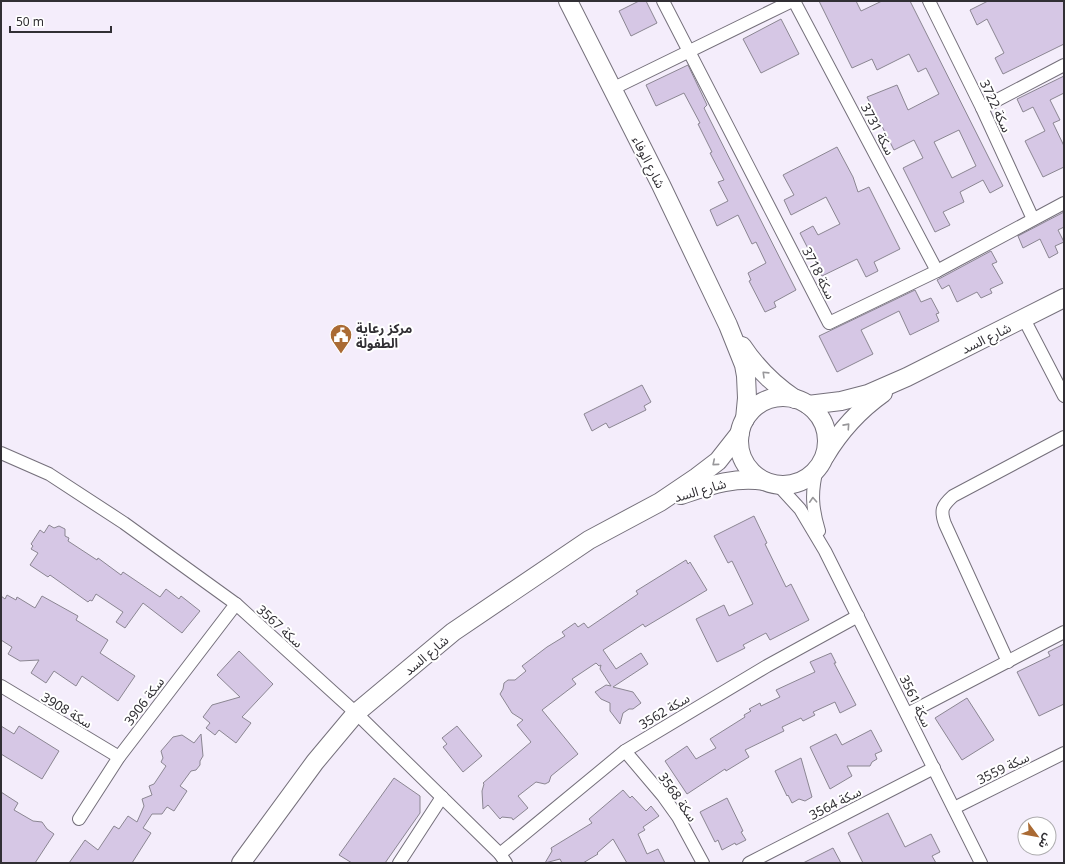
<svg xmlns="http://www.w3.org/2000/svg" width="1065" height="864" font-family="'Noto Sans','Noto Sans Arabic',sans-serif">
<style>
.building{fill:#d6c7e5;stroke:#8b8692;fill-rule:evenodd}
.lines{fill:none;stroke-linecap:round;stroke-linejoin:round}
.street-casing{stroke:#75707b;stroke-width:14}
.secondary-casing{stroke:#75707b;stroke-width:20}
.street{stroke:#fff;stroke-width:12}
.secondary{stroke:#fff;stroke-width:18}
.oneway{stroke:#98979a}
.labels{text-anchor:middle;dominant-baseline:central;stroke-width:4;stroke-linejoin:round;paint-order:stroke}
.street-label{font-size:13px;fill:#312f34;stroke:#fff}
.poi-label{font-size:13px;font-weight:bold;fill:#312f34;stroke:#fff;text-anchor:start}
</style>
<rect width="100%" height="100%" fill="#f4edfb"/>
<g class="building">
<path d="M639,1H646L657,23L631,36L619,11Z"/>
<path d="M819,1H856L861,11L882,1H910L1003,186L990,193L983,180L960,192L964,202L943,212L950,225L935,232L903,168L923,158L914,140L894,150L867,97L897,85L908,110L939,94L926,68L918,72L909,54L877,70L872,59L852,68ZM959,130L976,166L952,178L934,142Z"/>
<path d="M988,1H1064V44L1003,74L995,58L1004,53L987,19L977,25L970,10Z"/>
<path d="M781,19L799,54L761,73L743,39Z"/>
<path d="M688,65L707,105L704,108L796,290L774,302L776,307L765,312L749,281L751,280L748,273L766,263L756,242L752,244L738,215L717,226L710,210L728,201L718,182L724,180L710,153L712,152L698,124L700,123L684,93L656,106L646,85Z"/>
<path d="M1064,76V93L1050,100L1060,120L1053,123L1064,146V167L1043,177L1025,141L1045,131L1033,107L1023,112L1017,99Z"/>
<path d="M837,147L853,177L858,192L869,187L900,249L874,262L878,271L866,277L857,259L822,276L800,233L813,226L818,235L840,224L826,197L791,215L784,200L794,195L783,175Z"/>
<path d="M1064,212V227L1058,230L1064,242L1055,246L1058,253L1049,258L1040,239L1023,248L1018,236Z"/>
<path d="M991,251L997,262L992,264L1003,283L990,289L992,293L981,298L977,292L957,302L949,285L942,289L937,280Z"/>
<path d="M915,290L921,302L931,298L939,313L936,314L939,321L910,335L899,311L861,330L873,354L837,372L819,336Z"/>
<path d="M642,385L651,402L644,406L646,410L609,428L606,423L592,431L584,414Z"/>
<path d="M754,516L767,543L765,544L786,587L791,584L809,620L770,640L766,633L743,645L745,648L717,662L696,619L724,605L729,616L753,604L732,561L728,563L714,536Z"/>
<path d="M49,525L54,528L59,526L65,529V536L69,538L68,541L97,560L98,558L121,575L123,572L160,597L166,589L179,599L181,596L200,611L182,633L143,603L125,628L116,622L123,612L96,594L92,601L90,600L88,602L50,575L48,577L30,565L38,553L31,549L33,546L31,544L40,530L44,533Z"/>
<path d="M686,560L688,564L690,562L707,590L645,627L643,624L603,650L616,669L641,653L648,664L613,687L633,692L641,703L633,709H629L623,713L620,724L610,711V703L601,699L595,692L606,685L611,686L600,669L601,665L599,666L596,663L572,679L576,684L542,710L578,754L551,776L549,782L545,784L536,782L518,796L528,808L513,820L512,818L502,817L500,819L488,805L483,809L482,791L484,784L483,783L531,742L517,725L523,720L512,713L500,694L503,689L504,683L508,680H515L526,671L522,666L547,647L565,636L562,632L575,623L578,627L584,623L588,628L638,594L636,591Z"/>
<path d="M7,595L16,600L17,597L35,608L42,596L78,616L76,620L108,640L100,653L135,676L118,701L82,676L76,686L54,671L46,683L31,673L39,660L20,661L8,654L12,647L1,640V596L5,599Z"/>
<path d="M1064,644V704L1039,716L1017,672L1050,656L1048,652Z"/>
<path d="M239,651L273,684L242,717L251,723L236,743L219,730L215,735L206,728L210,723L203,717L212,705L240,697L217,675Z"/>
<path d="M831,653L836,663H834L856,705L840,713L835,702L813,712L815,715L803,721L801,718L782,727L784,731L745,750L749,757L726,771L725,769L687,794L665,761L687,746L696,759L716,748L710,739L745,717L744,715L751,711L749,709L760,703L761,706L780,697L776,690L815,672L810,662Z"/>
<path d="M967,698L994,740L962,760L935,718Z"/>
<path d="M1,726L14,734L19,726L59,751L42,779L1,754Z"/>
<path d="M457,726L482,756L463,772L443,747L447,744L442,738Z"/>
<path d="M871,730L882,751L875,754L877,759L872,762L870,766H847L852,776L830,789L810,747L836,734L842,745Z"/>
<path d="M201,734L203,756L200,761V765L196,770L191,771L180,786L187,791L174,811L167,807L162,814H152L143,828L151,833L132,863H69L85,840L98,850L114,826L119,829L128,816L137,822L144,806L142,799L152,795L149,786L154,784L166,766L161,762L163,758L161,751L173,737L182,735L194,743Z"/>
<path d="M801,758L812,797L805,801L799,799L792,803L788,795L787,796L775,771Z"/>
<path d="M394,778L420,796V813L385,863H352L339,855Z"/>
<path d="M623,790L630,798L632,796L646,811L651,806L659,816L643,827L645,830L638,834L647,854L658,849L665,863H627L613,839L597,853L598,854L583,863H562L560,859L545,863L552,851L551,848L592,823L589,819Z"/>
<path d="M1,792L18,803L14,810L33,821L42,822L47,829L54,834L35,863H1Z"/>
<path d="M727,798L743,831L741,832L746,840L736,845L735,843L722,850L718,840L715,842L700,812Z"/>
<path d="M888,813L905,847L931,834L940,852L932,856L936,863H863L848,833Z"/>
<path d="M833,848L841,863H803Z"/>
</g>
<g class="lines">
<g class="street-casing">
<g id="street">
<path d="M663,1L829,323L937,271L1064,203"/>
<path d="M794,1L937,271"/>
<path d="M929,1L982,108L1033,219"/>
<path d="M612,89L792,1"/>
<path d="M982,108L1064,65"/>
<path d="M1024,319L1064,396"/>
<path d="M1,453L49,474L124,523L236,604L356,713L500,854L506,863"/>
<path d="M817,469C811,492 812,508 819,531"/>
<path d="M778,485L800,509L825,551L981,863"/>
<path d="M1008,662L945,524C940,510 942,506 953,496L1064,437"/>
<path d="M1,686L119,757"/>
<path d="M907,714L1064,632"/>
<path d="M625,751L663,796L678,817L703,863"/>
<path d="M954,808L1064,753"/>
<path d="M79,819L119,757L236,604"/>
<path d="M500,854L625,751L767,666L858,616"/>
<path d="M399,863L442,797"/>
<path d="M749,863L934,768"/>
</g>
</g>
<g class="secondary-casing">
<g id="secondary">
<path d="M568,1L661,185L728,325L744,365L746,376L747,398L745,419"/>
<path d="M742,346C756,367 774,385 795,399"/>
<circle cx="783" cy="441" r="44"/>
<path d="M808,405L841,401L868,394L907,377L1064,298"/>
<path d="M825,456C840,431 859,410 883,393"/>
<path d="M681,495C708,486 735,476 764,481"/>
<path d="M241,863L315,762L356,713L453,632L589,540L660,502L697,477L718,461L740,433"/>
</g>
</g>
<use href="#street" class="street"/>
<use href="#secondary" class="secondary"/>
</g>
<defs><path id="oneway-chevron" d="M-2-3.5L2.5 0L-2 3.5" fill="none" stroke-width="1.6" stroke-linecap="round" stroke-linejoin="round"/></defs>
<g class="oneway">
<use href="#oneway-chevron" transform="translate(765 374) rotate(-136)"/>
<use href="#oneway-chevron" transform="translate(847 426) rotate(-48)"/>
<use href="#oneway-chevron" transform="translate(715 463) rotate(140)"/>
<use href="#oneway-chevron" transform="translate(813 500) rotate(-93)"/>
</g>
<defs>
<g id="civic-pin" transform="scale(1.15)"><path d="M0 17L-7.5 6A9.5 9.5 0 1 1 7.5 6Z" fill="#aa6a33" stroke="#fff"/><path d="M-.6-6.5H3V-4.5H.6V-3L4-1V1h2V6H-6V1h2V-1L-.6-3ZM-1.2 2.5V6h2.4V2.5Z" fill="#fff"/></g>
</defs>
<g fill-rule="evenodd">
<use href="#civic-pin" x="341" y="335"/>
</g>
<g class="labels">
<g class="street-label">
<text transform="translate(996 106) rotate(65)">سكة 3722</text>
<text transform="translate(878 129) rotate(62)">سكة 3731</text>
<text transform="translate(649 162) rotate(63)">شارع الوفاء</text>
<text transform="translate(819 273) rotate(63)">سكة 3718</text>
<text transform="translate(986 338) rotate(-26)">شارع السد</text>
<text transform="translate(700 490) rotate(-16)">شارع السد</text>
<text transform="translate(280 626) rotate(42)">سكة 3567</text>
<text transform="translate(426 655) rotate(-40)">شارع السد</text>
<text transform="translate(144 701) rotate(-53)">سكة 3906</text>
<text transform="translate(916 701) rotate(64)">سكة 3561</text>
<text transform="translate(67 710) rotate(31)">سكة 3908</text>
<text transform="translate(664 711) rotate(-31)">سكة 3562</text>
<text transform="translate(1003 768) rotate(-26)">سكة 3559</text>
<text transform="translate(678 797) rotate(55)">سكة 3568</text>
<text transform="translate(835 803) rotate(-27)">سكة 3564</text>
</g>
<g class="poi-label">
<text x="356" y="328">مركز رعاية<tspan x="356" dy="15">الطفولة</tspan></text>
</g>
</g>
<rect width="1065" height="864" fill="none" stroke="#312f34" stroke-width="4"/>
<g transform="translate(1037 836) rotate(122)"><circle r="19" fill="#ffffff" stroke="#adacae"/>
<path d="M0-3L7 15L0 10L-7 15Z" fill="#aa6a33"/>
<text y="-6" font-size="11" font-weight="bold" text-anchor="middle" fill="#312f34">ش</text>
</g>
<path d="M10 26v6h101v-6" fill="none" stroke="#312f34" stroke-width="2"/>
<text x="16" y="26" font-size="12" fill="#312f34" stroke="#ffffff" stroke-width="3" paint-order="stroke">50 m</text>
</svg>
